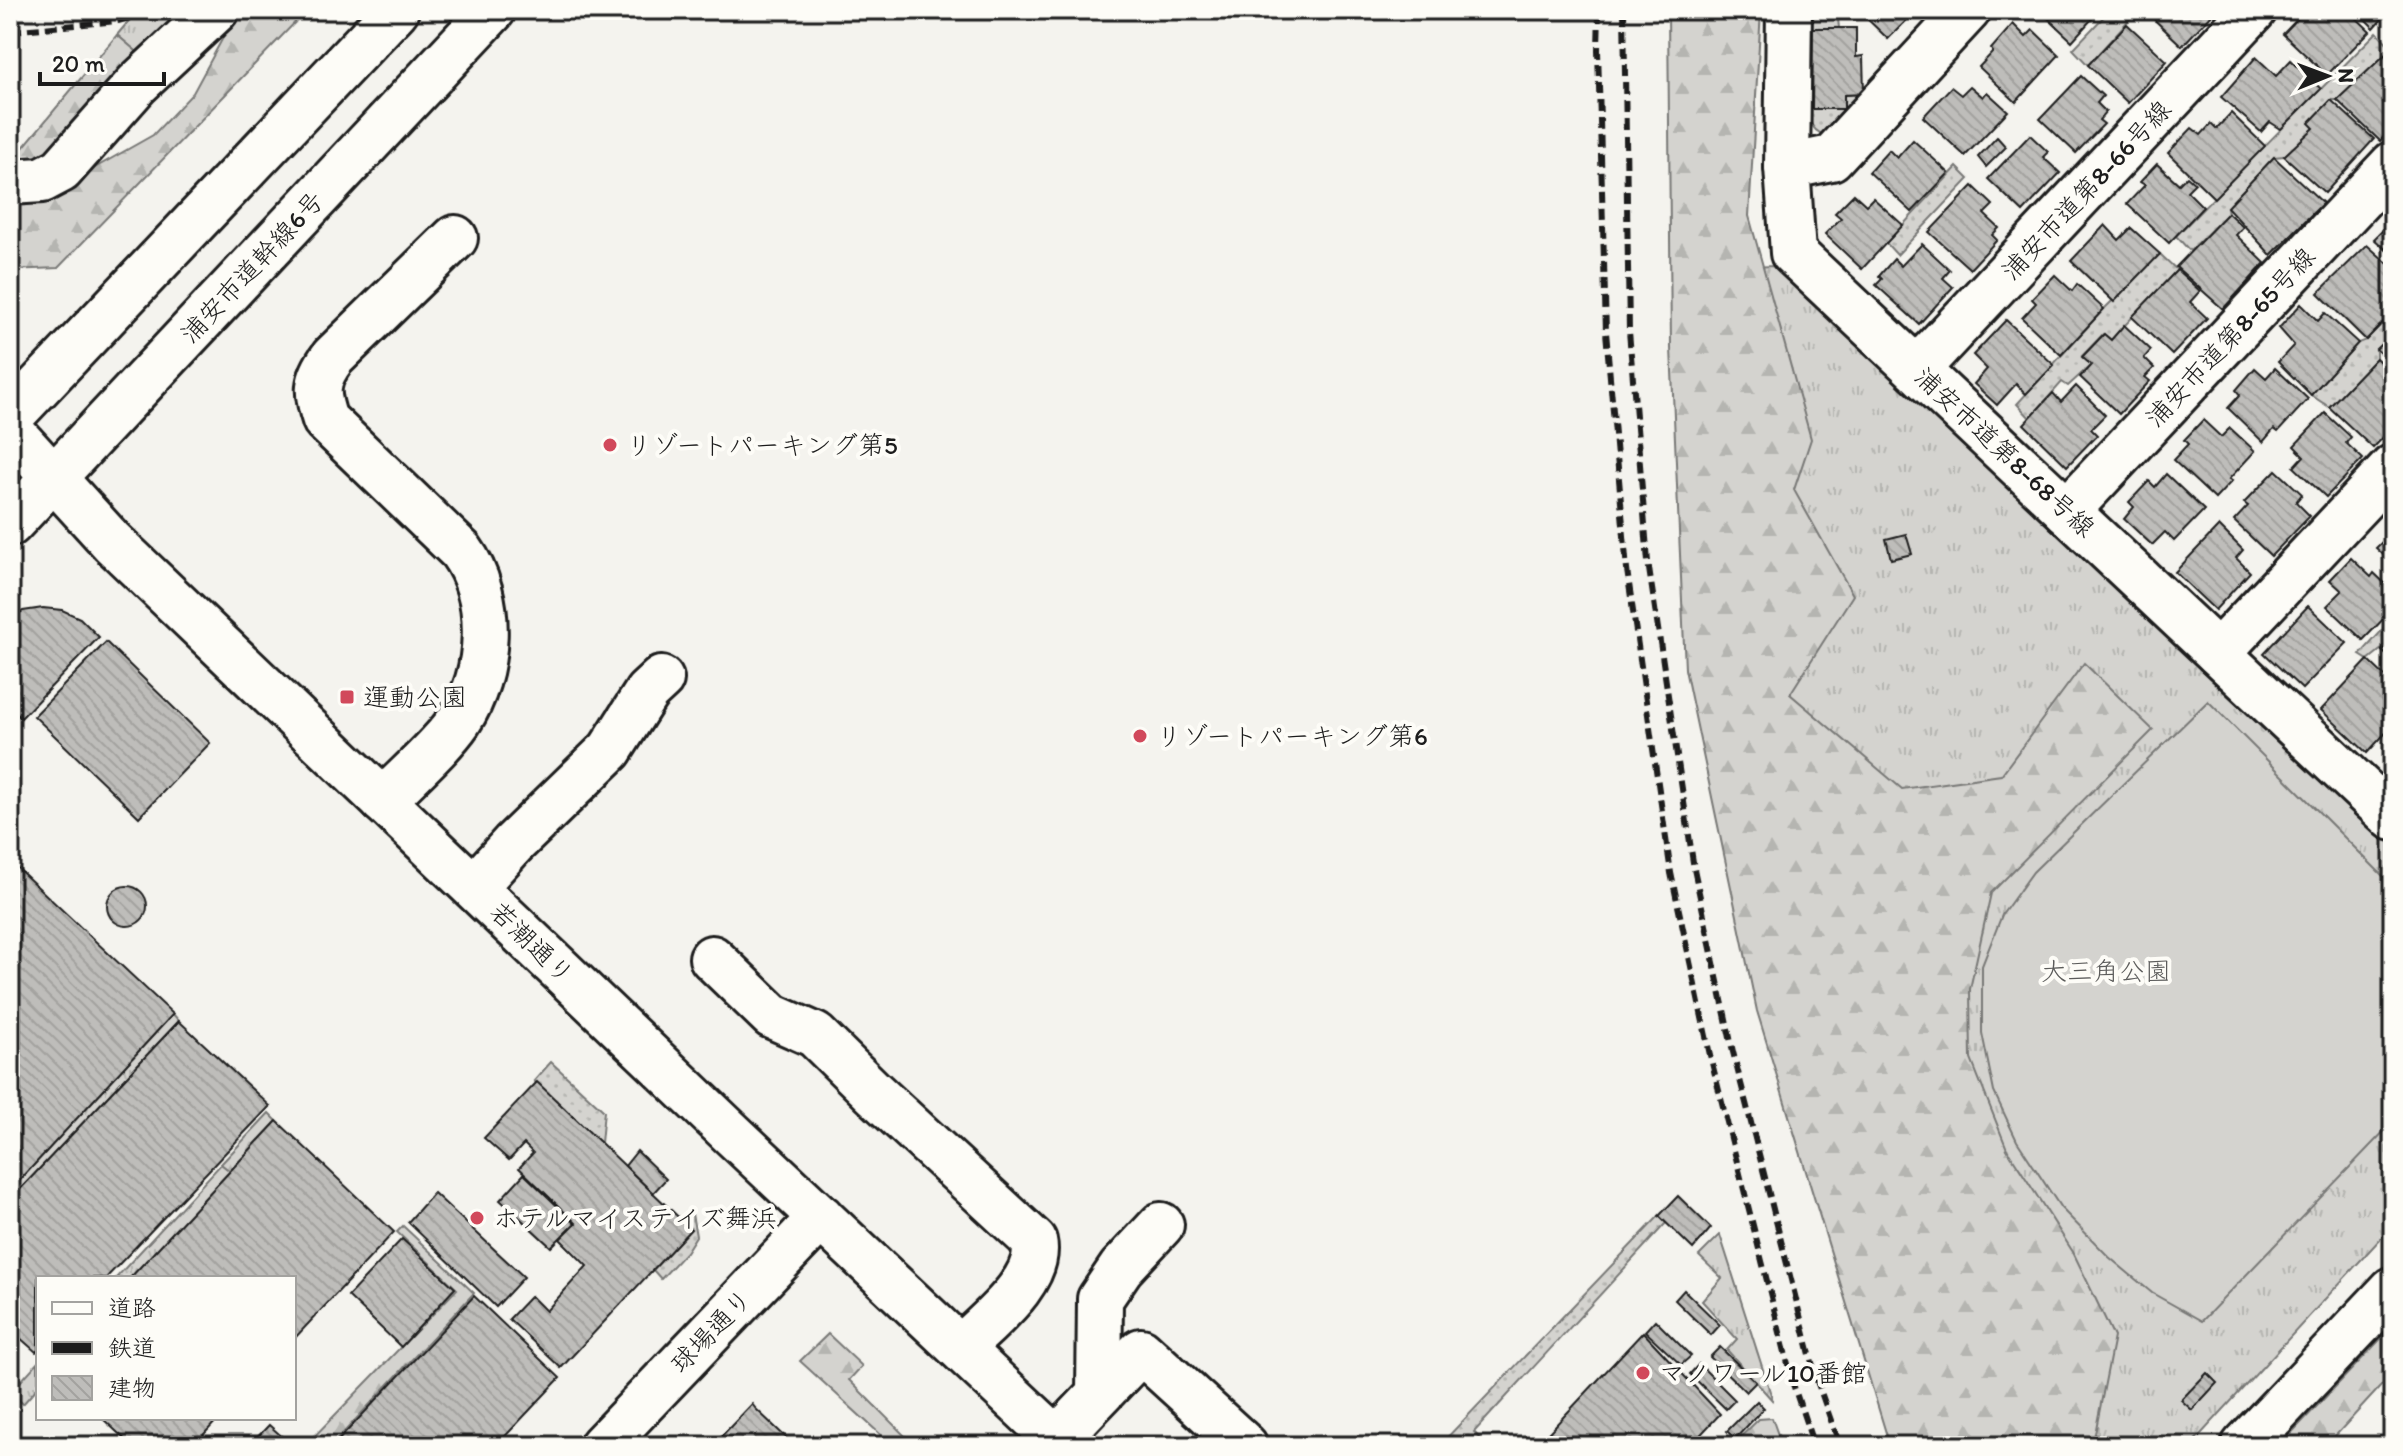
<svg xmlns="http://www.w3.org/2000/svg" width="2403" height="1456" font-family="Itim,'Klee One',sans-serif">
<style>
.grass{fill:url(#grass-tufts);stroke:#787876;stroke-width:2}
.forest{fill:url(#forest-firs);stroke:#787876;stroke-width:2}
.garden{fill:url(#garden-dots);stroke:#787876;stroke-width:2}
.pitch{fill:#d4d3cf;stroke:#787876;stroke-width:2}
.building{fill:url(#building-back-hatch);stroke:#1c1c1c;stroke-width:2}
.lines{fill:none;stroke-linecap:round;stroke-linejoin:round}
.minor-casing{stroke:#1c1c1c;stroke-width:50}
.major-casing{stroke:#1c1c1c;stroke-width:50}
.minor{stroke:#fdfcf7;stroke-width:44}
.major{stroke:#fdfcf7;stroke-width:44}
.rail{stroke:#1c1c1c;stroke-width:6;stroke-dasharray:12 6;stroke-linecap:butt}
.poi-dot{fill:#d1495b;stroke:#fdfcf7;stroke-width:3}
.labels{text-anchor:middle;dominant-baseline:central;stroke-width:8;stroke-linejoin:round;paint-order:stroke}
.street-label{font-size:26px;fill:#1c1c1c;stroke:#fdfcf7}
.poi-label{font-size:26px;fill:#1c1c1c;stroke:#fdfcf7;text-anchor:start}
.park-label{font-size:26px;fill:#5c5c5b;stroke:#fdfcf7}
</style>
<defs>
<pattern id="grass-tufts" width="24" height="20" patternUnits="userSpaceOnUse" patternTransform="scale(2)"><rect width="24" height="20" fill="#d4d3cf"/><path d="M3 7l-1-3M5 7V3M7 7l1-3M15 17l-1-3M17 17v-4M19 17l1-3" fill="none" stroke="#b5b5b1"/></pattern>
<pattern id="forest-firs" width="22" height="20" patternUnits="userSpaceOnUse" patternTransform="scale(2)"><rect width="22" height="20" fill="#d4d3cf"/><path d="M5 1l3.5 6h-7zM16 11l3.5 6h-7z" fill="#b5b5b1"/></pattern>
<pattern id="garden-dots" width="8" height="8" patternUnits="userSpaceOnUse" patternTransform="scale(2)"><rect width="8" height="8" fill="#d4d3cf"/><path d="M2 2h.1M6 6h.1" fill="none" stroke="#b5b5b1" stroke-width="1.8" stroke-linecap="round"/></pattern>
<pattern id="building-back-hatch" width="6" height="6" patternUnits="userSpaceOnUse" patternTransform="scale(2)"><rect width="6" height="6" fill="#bebdba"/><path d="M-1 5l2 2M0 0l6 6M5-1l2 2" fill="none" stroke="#a3a29f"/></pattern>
</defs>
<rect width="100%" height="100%" fill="#f4f3ee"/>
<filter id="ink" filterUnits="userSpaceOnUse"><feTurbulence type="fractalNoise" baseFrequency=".0125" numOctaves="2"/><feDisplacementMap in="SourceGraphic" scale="16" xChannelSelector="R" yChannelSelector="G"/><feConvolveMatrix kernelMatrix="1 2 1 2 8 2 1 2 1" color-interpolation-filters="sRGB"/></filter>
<g filter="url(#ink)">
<g class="grass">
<path d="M138,10H189L142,56L117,35Z"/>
<path d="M1776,266L2393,845V1225L2190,1446H1939L1883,1290L1717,268Z"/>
<path d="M173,1014L179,1021L10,1200V1191Z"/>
<path d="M221,1164L230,1171L130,1278H116Z"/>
<path d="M1720,1235L1773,1401L1727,1350L1737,1339L1702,1301L1722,1278L1699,1256Z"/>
<path d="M38,1362V1387L23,1404L11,1392Z"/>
</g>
<g class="forest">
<path d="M238,10H307L58,268L10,270V203L36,201L153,135L193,93Z"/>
<path d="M1668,10H1761L1749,216L1811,439L1794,490L1853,595L1790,694L1902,789L2001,775L2084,663L2153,730L1991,893L1970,989L1971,1059L2007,1149L2073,1252L2114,1337L2095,1434L2107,1446H1890L1757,1011L1685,669L1671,348Z"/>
<path d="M117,35L142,56L60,152L31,166L16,156Z"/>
<path d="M269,1113L277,1121L230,1171L221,1164Z"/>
<path d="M403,1226L474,1293L331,1446H305L457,1289L397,1232Z"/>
<path d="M2393,1326V1373L2326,1446H2279Z"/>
<path d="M828,1334L862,1366L849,1380L906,1437L899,1446H873L881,1435L800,1361Z"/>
<path d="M1772,1418L1782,1446H1731L1759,1419Z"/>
</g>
<g class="garden">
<path d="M1806,10H1837L1839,28L1813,52L1804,47Z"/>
<path d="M2110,10H2138L2088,65L2073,49Z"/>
<path d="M2377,32L2392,48L2337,100H2331L2310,122L2314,128L2284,156L2274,157L2227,207L2228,213L2190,251L2176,236Z"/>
<path d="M1813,84V109H1844V95L1864,94L1825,135C1804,129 1809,107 1808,88Z"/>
<path d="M1957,167L1969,179L1897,255L1886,243Z"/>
<path d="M2160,254L2177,270L2111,340L2103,334L2082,356L2091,365L2068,386L2062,382L2030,418L2017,404L2104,309Z"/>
<path d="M2393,312V333L2376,349V358L2329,407L2311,395L2358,343L2366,340Z"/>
<path d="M2393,618V640L2368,660L2360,655Z"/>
<path d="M551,1062L604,1111L601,1143L534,1081Z"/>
<path d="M692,1214L696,1236L686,1252L661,1279L653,1270L691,1229L681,1219Z"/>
<path d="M1659,1216L1666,1223L1474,1432L1481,1440L1475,1446H1439Z"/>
</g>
<path class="pitch" d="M2208,701L2393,886V1122L2202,1321L2152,1293L2109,1257L2061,1208L2017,1141L1994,1092L1982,1033V966L2002,915L2033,872Z"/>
<g class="building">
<path d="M1858,10H1917L1888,39Z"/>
<path d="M2039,10H2100L2072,41Z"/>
<path d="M2144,10H2216L2182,46Z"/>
<path d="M2306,10H2332L2335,13L2337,10H2348L2370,31L2327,75L2283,34Z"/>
<path d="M2356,10H2390L2374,28Z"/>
<path d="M2013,24L2026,37L2033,30L2059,55L2016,102L1979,67L1993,52L1991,49Z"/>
<path d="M2127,24L2167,61L2128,103L2088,65Z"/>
<path d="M1813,28H1856V57L1863,56L1864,94L1844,95V109H1812Z"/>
<path d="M2392,48L2393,127L2380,141L2337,100Z"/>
<path d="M2256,57L2276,76L2291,60L2321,89L2281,129L2270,122L2261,132L2221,97Z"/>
<path d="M2081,76L2103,96L2097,103L2106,112L2099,120L2104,124L2076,153L2040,119Z"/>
<path d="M1970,86L1983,97L1987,92L2008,111L1965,156L1923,117L1951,87L1961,95Z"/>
<path d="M2331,100L2374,139L2325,193L2284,156L2314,128L2309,123Z"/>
<path d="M2231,113L2265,146L2214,198L2168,153L2192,128L2201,135L2211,124L2216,129Z"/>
<path d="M2030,135L2048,152L2043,157L2060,173L2023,212L1988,179Z"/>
<path d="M1997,137L2006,147L1986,167L1978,157Z"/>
<path d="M1913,140L1949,173L1912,212L1869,172L1889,150L1897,158Z"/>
<path d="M2274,157L2323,203L2271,255L2227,207Z"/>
<path d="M2157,164L2179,184L2187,176L2195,183L2187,191L2203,207L2169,243L2127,204L2145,185L2140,182Z"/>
<path d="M1973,186L1993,205L1984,214L1999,228L1992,235L1997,240L1970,269L1929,232Z"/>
<path d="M1854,194L1866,205L1873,198L1903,225L1862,269L1825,234L1841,218L1835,213Z"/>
<path d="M2393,211V256L2374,239L2392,221L2388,217Z"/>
<path d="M2228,213L2243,227L2236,235L2265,263L2223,309L2176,267Z"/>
<path d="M2105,225L2119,240L2131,228L2160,254L2114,302L2071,261Z"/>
<path d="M1922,244L1950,270L1943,278L1953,287L1919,324L1876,285L1882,279L1879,276L1894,259L1901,266Z"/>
<path d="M2367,245L2393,268V312L2366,340L2318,293Z"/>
<path d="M2177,270L2200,291L2190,302L2207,318L2172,355L2132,317Z"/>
<path d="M2055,275L2072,291L2077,284L2104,309L2061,355L2022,318L2036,303L2032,299Z"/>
<path d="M2301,304L2318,321L2325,313L2358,343L2311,395L2278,362L2294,345L2279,328Z"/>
<path d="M2006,320L2054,365L2026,394L2016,384L1997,405L1974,384L1987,369L1973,355Z"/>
<path d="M2124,325L2151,350L2144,358L2154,368L2145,377L2150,381L2119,414L2080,377L2091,365L2082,357L2104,334L2111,340Z"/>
<path d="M2393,333V366L2376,349Z"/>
<path d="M2376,358L2393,375V427L2373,448L2329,407Z"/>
<path d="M2255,368L2266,378L2275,368L2308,399L2278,432L2274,429L2263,442L2228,408L2240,395L2236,390Z"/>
<path d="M2076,386L2105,415L2091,429L2097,435L2067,466L2024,424L2053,393L2061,402Z"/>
<path d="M2325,413L2351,437L2346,443L2363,459L2326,497L2294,467L2304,456L2294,446Z"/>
<path d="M2203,420L2221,437L2230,428L2255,451L2229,479L2232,481L2215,499L2173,460L2188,444L2184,440Z"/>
<path d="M2276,470L2302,494L2296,502L2310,516L2271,556L2234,521L2248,506L2244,503Z"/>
<path d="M2166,474L2204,510L2174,541L2165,532L2152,545L2124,519L2134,507L2129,502L2149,481L2155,487Z"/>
<path d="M2393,517V564L2376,548L2390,534L2383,528Z"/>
<path d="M2219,526L2243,550L2236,558L2250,572L2215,610L2175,572Z"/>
<path d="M1906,534L1912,554L1891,559L1886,539Z"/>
<path d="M2351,558L2371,577L2374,573L2393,591V609L2363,640L2327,606L2342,591L2330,580Z"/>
<path d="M2308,606L2347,643L2302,689L2264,653Z"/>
<path d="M43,608L62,610L80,618L99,637L21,718L10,707V618L23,611Z"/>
<path d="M2393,640V661L2382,651Z"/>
<path d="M106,642L210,743L139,817L34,716Z"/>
<path d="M2368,660L2393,684V725L2367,753L2321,710Z"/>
<path d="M10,861L173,1014L10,1191Z"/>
<circle cx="127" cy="906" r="20"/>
<path d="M179,1021L270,1106L106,1278H38V1350L36,1352L10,1329V1200Z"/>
<path d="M537,1082L691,1229L561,1368L509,1319L531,1296L546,1311L587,1266L560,1239L576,1223L519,1168L533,1153L524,1144L509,1160L484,1138Z"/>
<path d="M277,1121L394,1232L294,1339V1278H130Z"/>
<path d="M637,1151L666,1179L653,1193L625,1166Z"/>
<path d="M524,1174L575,1223L551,1247L500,1200Z"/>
<path d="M434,1193L524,1277L496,1307L408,1222Z"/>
<path d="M1678,1196L1711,1228L1693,1249L1659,1216Z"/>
<path d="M402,1239L455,1288L401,1347L348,1296Z"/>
<path d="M1684,1290L1720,1325L1711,1335L1675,1300Z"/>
<path d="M474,1296L560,1378L496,1446H333Z"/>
<path d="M1655,1320L1691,1356L1681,1365L1645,1331Z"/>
<path d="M1643,1332L1720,1414L1690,1446H1536Z"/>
<path d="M1720,1347L1756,1382L1746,1392L1710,1357Z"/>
<path d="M1699,1364L1735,1400L1726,1409L1690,1374Z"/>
<path d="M2207,1373L2217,1383L2192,1410L2181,1400Z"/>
<path d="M1757,1401L1764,1408L1735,1439L1727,1431Z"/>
<path d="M752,1404L756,1409L795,1446H712Z"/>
<path d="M102,1418H219L193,1446H132Z"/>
<path d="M269,1425L287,1441L283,1446H249Z"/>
</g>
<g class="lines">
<g class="minor-casing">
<g id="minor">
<path d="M1789,10L1787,167L1793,253L2393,818"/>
<path d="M1787,167L1831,158L1968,10"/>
<path d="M10,182L42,180L61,170L137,84L216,10"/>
<path d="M1917,369L2254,10"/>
<path d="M10,417L396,10"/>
<path d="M2067,511L2393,164"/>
<path d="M10,524L493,10"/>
<path d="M2218,653L2393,467"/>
<path d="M383,801C405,778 442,746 459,721C491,673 495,598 461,551L325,420C316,393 315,381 333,357L455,238"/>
<path d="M474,887L513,844L610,750L647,692L661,679"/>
<path d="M712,958L772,1016L815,1035L874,1093L1034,1241C1043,1280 987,1322 961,1348"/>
<path d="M1099,1394L1100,1299L1121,1268L1161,1225"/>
<path d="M1057,1439L1141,1351L1245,1446"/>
<path d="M602,1446L821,1217"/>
<path d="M2244,1446L2393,1289"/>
</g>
</g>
<g class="major-casing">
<path id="major" d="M10,430L112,542L732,1134L1064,1446"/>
</g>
<use href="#minor" class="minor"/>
<use href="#major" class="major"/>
<g class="rail">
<path d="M1599,10L1598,50L1606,332L1627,570L1671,873L1710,1055L1793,1384L1814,1446"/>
<path d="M1624,10L1629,331L1648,562L1694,869L1733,1052L1816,1378L1840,1446"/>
<path d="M10,31L118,21L161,10"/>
</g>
</g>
</g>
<g class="poi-dot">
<circle cx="610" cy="445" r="8"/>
<rect x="339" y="689" width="16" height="16" rx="4"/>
<circle cx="1140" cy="736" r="8"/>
<circle cx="477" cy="1218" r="8"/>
<circle cx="1643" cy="1373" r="8"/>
</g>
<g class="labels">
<g class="street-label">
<text transform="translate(2086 190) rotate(-47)">浦安市道第8-66号線</text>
<text transform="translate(252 267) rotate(-47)">浦安市道幹線6号</text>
<text transform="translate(2230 337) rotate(-47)">浦安市道第8-65号線</text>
<text transform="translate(2005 452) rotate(43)">浦安市道第8-68号線</text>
<text transform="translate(532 943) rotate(44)">若潮通り</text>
<text transform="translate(711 1331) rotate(-46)">球場通り</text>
</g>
<g class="poi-label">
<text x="626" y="445">リゾートパーキング第5</text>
<text x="363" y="697">運動公園</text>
<text x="1156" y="736">リゾートパーキング第6</text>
<text x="493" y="1218">ホテルマイステイズ舞浜</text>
<text x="1659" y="1373">マノワール10番館</text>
</g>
<g class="park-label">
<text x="2106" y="971">大三角公園</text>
</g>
</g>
<rect width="2403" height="1456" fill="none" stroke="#fdfcf7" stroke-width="40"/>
<rect x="20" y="20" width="2363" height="1416" fill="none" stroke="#1c1c1c" stroke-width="3" filter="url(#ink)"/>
<rect x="36" y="1276" width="260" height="144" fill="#fdfcf7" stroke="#a3a29f" stroke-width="2"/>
<rect x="52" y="1302" width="40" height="12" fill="#fdfcf7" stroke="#a3a29f" stroke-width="2"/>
<text x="108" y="1316" font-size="24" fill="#1c1c1c">道路</text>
<rect x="52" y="1342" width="40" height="12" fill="#1c1c1c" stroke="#a3a29f" stroke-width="2"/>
<text x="108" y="1356" font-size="24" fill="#1c1c1c">鉄道</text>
<rect x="52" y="1376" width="40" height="24" fill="url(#building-back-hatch)" stroke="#a3a29f" stroke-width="2"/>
<text x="108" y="1396" font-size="24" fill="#1c1c1c">建物</text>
<g transform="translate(2327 76) rotate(89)" stroke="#fdfcf7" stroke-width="6" paint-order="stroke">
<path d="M0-6L14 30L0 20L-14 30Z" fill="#1c1c1c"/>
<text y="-12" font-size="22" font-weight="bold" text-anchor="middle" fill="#1c1c1c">N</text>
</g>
<path d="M40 72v12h124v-12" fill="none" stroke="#1c1c1c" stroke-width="4"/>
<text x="52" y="72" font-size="24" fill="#1c1c1c" stroke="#fdfcf7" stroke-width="6" paint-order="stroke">20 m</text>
</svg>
